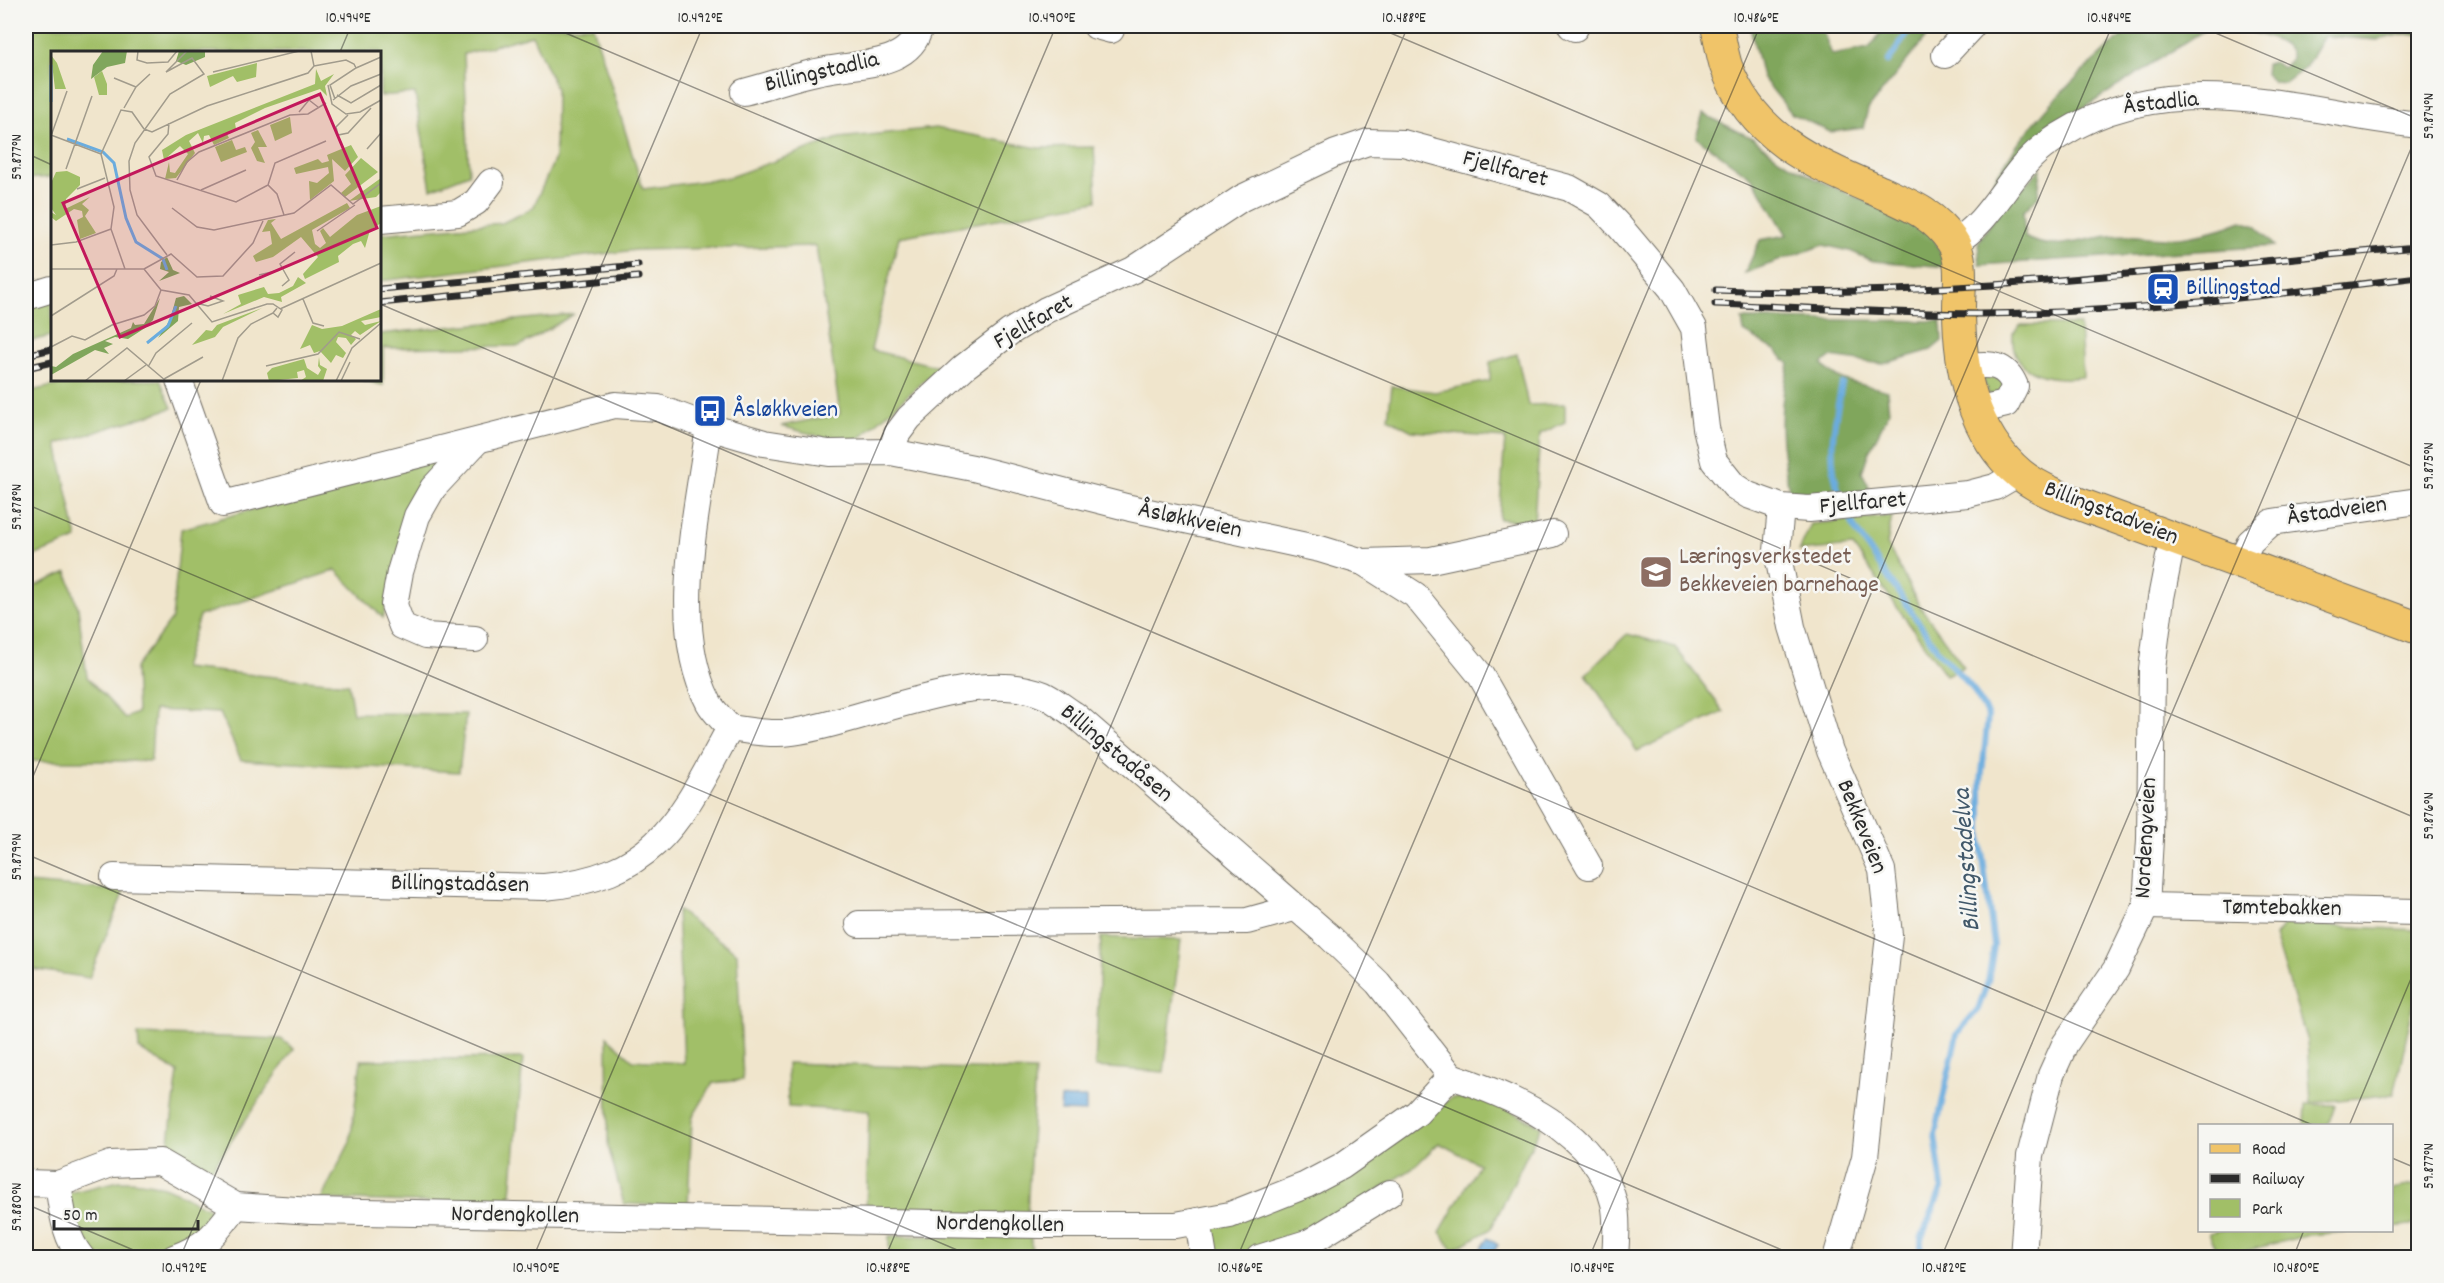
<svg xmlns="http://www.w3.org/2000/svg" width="2444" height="1283" font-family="Dekko,sans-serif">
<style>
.green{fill:#a1bf67;stroke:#667549;stroke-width:1.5}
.forest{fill:#80a65c;stroke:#566844;stroke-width:1.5}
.water{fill:#6aacde;stroke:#4a6c84;stroke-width:1.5}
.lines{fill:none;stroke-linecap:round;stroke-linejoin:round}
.stream{stroke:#6aacde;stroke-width:6}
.minor-casing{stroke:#706c63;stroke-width:28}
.major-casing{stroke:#706c63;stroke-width:34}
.minor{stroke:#fff;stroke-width:26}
.major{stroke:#f0c469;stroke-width:32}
.rail-casing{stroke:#2b2b2b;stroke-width:7}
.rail{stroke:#f6f6f2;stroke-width:4.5;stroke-dasharray:14;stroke-linecap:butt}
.ticks{fill:none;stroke:#2b2b2b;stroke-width:1.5;stroke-opacity:0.45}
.labels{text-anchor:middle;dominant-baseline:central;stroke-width:5;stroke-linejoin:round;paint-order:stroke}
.street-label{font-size:24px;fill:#2b2b2b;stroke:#f6f6f2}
.transit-label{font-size:24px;fill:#164399;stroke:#f6f6f2;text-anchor:start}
.education-label{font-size:24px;fill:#785e54;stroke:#f6f6f2;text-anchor:start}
.water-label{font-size:26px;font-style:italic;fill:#41586a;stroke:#f6f6f2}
.inset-river{fill:none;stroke:#6aacde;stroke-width:3}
.inset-road{fill:none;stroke:#a19b8c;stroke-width:1.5}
.view{fill:#c2185b;fill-opacity:0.15;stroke:#c2185b;stroke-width:3}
.inset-edge{fill:none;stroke:#2b2b2b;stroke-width:3}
.neatline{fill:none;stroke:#2b2b2b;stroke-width:2}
.ticks-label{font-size:15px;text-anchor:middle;fill:#2b2b2b}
</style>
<rect width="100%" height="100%" fill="#f6f6f2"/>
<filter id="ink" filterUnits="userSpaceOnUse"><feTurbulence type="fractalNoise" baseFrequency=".0167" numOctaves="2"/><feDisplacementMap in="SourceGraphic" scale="12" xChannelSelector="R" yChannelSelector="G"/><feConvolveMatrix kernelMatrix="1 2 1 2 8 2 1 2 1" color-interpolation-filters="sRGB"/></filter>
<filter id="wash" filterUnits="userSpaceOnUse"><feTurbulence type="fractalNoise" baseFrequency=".008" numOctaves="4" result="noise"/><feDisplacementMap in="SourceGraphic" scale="24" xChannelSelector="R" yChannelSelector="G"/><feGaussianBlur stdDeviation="1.35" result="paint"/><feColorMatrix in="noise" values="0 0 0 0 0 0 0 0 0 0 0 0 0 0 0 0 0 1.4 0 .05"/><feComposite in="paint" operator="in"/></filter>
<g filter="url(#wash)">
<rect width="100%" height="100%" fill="#f0e5cc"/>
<g class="green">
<path d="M28,26H593L643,189L727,178L839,138L936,128L1038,148L1094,147L1097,201L899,237L871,350L939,367L852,445L781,426L840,414L816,246L636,250L380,281V234L502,223L533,208L555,158L556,89L532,35L464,54L469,174L431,189L415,93L380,96V52H52V177L26,179V27Z"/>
<path d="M26,273L27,305L52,299V336L26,342Z"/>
<path d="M574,314L520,346L383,348V385L363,380H380V334Z"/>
<path d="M2021,325H2080L2083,377C2051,381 2009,375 2013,333Z"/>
<path d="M1517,354L1528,405L1565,404V422L1540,434L1534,522L1499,519L1505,438L1412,431L1388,418L1392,386L1435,392L1490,381V362Z"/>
<path d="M1982,376L2003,380L2002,392L1989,395Z"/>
<path d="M80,380H160L172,408L57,444L77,539L26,559V392Z"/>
<path d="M447,457L408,517L383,618L336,570L199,616L183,668L348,684L353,713L466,714L459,772L241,760L220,713L154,710L151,761H26V590L67,572L78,608L87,677L125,718L137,713L135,668L172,619L181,529Z"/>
<path d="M1892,516L1887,544L1919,605L1964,667L1946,675L1853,546L1799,551L1811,524Z"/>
<path d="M1627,634L1675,647L1724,712L1637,751L1586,674Z"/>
<path d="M26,883L124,891L89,978L26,968Z"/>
<path d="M677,910L737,953L743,1080L713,1083L692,1118L688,1206L624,1204L608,1146L607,1037L633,1060L684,1063Z"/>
<path d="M2284,924L2418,930V984L2394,1094L2311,1103L2307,1041L2275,936Z"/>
<path d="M1101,937L1181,940L1164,1072L1095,1067Z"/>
<path d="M138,1034L281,1039L294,1049L210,1172L168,1148L178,1072L139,1049Z"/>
<path d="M523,1058L510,1205L321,1199L350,1142L361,1060Z"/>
<path d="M787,1063L1035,1071L1027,1215L866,1212L869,1111L788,1107Z"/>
<path d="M1484,1097L1541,1126L1491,1229L1453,1250L1440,1232L1479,1164L1439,1143L1412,1169L1275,1257H1211L1209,1229L1363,1164L1451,1098Z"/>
<path d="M2306,1104L2335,1105L2328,1125H2305Z"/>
<path d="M119,1181C160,1180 176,1192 211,1210L209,1225C175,1244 137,1263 97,1255C89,1254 80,1246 72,1241L64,1194Z"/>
<path d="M2418,1184V1224L2392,1227V1189Z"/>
<path d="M2219,1230H2352L2353,1231L2309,1235L2221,1257L2209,1233Z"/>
<path d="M889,1236L1031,1237L1032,1257H889Z"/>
</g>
<g class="forest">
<path d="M1750,26H1821L1832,55L1869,48L1886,26H1935L1868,109L1863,128L1830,132L1792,114L1762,77Z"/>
<path d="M2140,26H2223L2208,28L2195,36L2047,132L1994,187L1991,185C2019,137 2052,99 2093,62C2108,48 2121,34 2140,26Z"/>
<path d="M2228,26H2418V35L2404,34L2377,40L2324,36L2305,68L2285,83L2274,82L2265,74L2266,64L2273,62L2283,68C2315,44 2243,30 2228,26Z"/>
<path d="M1703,114L1754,139L1780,159L1816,179L1931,231L1947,267L1873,261L1850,251L1823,245L1745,273L1760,240L1787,235L1753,179L1696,137Z"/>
<path d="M2041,168L2038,197L2023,212L2025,237C2051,253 2081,239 2110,236C2128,233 2147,238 2165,238C2191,237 2218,231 2242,221L2256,226L2274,246L1980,265L1978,243L1996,215Z"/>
<path d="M1742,319L1941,321L1942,341L1931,350L1883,364L1830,357L1822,364C1840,386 1862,382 1887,391L1889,412L1868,454L1862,472L1871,491L1811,499L1789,490C1780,442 1777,412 1789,364L1775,350L1744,332Z"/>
</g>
<g class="water">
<path d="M1061,1098H1086V1112L1060,1111Z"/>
<path d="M1488,1238L1498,1245L1490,1257H1476Z"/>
</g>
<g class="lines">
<g class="stream">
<path d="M1888,62L1912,26"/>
<path d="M1842,384C1834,423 1825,462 1842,499"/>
<path d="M1847,511L1855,529L1939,652L1973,689L1988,716L1981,782V842L1994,946L1988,981L1978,1009L1957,1034L1935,1135L1942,1188L1921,1239V1258"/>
</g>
</g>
</g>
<g filter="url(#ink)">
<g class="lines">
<g class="minor-casing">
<g id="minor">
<path d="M1096,26L1111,30"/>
<path d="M1571,26L1575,28"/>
<path d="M1945,55L1972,26"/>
<path d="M744,92C771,85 798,75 826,70C859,63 911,67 920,26"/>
<path d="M380,220L458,213L476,202L491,182"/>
<path d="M1954,243C1993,220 2008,174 2043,147C2158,60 2291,110 2418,125"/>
<path d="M26,297L52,289"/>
<path d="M1962,366C1987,365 2004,360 2015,386L2006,404L1976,411"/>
<path d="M179,380L223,504L615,405L658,408L709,427L764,443L829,453L891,452L973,468L1130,508L1320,549L1363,562L1415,595L1481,676L1589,866"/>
<path d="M709,427C698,510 668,626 709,703C714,712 723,720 730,728C750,731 772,735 793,732C864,722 976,666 1044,695C1055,700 1065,709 1075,715L1330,937L1378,983L1451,1076"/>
<path d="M891,452L897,434L909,418L964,367L1010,332L1046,310L1133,270L1242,198L1336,153L1368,142L1403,143L1569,188L1599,205L1620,227L1672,289L1694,328L1706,428L1714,461L1734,486L1748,495L1781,507L1809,509L1968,494L1995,487L2019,473"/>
<path d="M1781,507L1777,551L1792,627L1830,751L1882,870L1889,935L1865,1157L1836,1258"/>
<path d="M1363,562L1431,560L1553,534"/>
<path d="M2240,563L2250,542L2272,522L2418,501"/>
<path d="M475,639L425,636L402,626L394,605L400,572L417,516L433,488L477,441"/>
<path d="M114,877L544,887C658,877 681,818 730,728"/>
<path d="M2146,906L2418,912"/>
<path d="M859,924L1247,921L1294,908"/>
<path d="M1451,1076C1514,1097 1596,1131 1614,1203C1618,1219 1616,1241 1615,1258"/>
<path d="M26,1183L58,1184L111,1164L160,1162L236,1206L312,1211L1041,1225H1176L1230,1215L1306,1185L1342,1166L1417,1113L1451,1076"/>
<path d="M58,1184C62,1209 64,1237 82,1258"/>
<path d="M1198,1221L1204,1258"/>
<path d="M174,1258C207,1246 216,1233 236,1206"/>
<path d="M1259,1258L1310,1242L1390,1193"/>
<path d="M2023,1258L2030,1156L2051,1075L2065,1044L2116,969L2146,906L2150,839L2152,669L2161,598L2173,537"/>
</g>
</g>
<g class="major-casing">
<path id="major" d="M1717,26C1720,39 1722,53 1726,66C1753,140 1816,164 1883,193C1910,205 1935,215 1952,241C1964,258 1959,288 1959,308C1959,367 1972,434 2020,474C2033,485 2048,491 2063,498L2418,628"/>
</g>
<use href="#minor" class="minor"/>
<use href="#major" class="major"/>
<g class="rail-casing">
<g id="rail">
<path d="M380,289L638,265"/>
<path d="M1716,290C1951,300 2185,266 2418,247"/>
<path d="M380,303L638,277"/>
<path d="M1715,304C1803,307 1891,314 1979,314C2126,313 2273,295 2418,277"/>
<path d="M26,355L52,349"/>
<path d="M26,368L52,362"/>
</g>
</g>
<use href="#rail" class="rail"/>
</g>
</g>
<path class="ticks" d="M549,26L2418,819M1374,26L2418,469M2199,26L2418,119M340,52L351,26M26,153L52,165M380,304L2315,1126M26,504L1801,1258M26,793L201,380M26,854L976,1258M2349,1126L2418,962M2392,1158L2418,1169M26,1204L152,1258M180,1258L703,26M533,1258L1056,26M885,1258L1408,26M1237,1258L1760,26M1589,1258L2112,26M1941,1258L2418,132M2293,1258L2304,1230"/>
<defs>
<g id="station-square" transform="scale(1.725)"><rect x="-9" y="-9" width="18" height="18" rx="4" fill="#1a4fb4" stroke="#f6f6f2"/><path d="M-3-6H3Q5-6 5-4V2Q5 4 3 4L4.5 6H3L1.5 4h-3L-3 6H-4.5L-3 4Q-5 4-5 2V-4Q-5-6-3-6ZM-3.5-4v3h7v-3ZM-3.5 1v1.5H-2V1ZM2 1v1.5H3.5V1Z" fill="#fff"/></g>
<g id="bus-square" transform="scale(1.725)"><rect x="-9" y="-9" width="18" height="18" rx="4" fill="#1a4fb4" stroke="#f6f6f2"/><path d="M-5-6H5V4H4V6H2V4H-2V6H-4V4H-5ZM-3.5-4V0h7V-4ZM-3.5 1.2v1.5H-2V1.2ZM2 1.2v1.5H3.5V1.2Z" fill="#fff"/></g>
<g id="school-square" transform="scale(1.725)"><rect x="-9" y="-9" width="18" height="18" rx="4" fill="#8d6e63" stroke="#f6f6f2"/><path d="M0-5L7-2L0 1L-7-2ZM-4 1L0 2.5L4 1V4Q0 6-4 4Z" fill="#fff"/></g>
</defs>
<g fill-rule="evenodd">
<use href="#station-square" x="2163" y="289"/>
<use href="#bus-square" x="710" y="411"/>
<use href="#school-square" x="1656" y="572"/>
</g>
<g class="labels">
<g class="street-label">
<text transform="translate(822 73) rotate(-13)">Billingstadlia</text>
<text transform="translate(2161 104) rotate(-6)">Åstadlia</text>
<text transform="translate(1505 170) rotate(15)">Fjellfaret</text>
<text transform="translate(1034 323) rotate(-30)">Fjellfaret</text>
<text transform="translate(1863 504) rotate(-5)">Fjellfaret</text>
<text transform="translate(2337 512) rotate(-8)">Åstadveien</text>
<text transform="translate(2111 514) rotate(21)">Billingstadveien</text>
<text transform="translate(1190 521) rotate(12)">Åsløkkveien</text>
<text transform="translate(1116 754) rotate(40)">Billingstadåsen</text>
<text transform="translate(1861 827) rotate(68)">Bekkeveien</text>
<text transform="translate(2147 838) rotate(-87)">Nordengveien</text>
<text transform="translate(460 885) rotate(1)">Billingstadåsen</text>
<text transform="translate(2282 909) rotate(1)">Tømtebakken</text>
<text transform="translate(515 1216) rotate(1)">Nordengkollen</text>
<text transform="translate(1000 1225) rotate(1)">Nordengkollen</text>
</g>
<g class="transit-label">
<text x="2186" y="289">Billingstad</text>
<text x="733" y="411">Åsløkkveien</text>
</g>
<g class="education-label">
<text x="1679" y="558">Læringsverkstedet<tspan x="1679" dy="28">Bekkeveien barnehage</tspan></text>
</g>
<g class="water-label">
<text transform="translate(1968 860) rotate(-94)">Billingstadelva</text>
</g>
</g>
<g transform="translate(51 51)">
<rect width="330" height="330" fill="#f0e5cc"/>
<path d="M0,4L6,12L15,38H4ZM206,12L205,26L186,31L182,25L159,36L156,25ZM265,18L270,30L283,23L274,35L276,45L269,38L214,57L184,72L185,78L176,83L178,87L163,94L158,84L153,85L152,92L147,82L138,90L144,102L125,127L114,128L118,111L119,121L124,122L137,103L129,95L113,109L111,99L135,84L264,33ZM51,20L56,33V44H48L43,26ZM239,66L241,82L224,90L219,74ZM207,79L216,96H207L214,112L206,110L200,97L204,91L200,82ZM181,89L185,99L194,96L196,101L170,111L164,96ZM300,94L307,106L294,120L281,108L283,130L259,149L258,130L266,132L278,122L277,116L245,123L243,117L267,108L271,112L278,110L276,104ZM310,107L327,121L294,146L290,142L300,133L294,124ZM16,120L29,126V134L15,148L14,158L39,146L31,153L38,159L34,165L45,182L29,188L26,169L32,166L31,160L23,158L5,170L0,166V161L5,164L0,157V132L5,121ZM330,127V141L325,146L298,150ZM296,152L299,157L261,179L264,193L269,197L275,192L269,180L272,177L279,186L306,164L330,155V172L319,179L314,197L310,190L302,193L287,205L288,211L254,228L252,223L267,206L250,186L222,206L205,211L202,205L221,193L219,180L211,181L217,169L225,168L220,172L230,188ZM247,226L255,232L230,246L231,251L213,246L172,263L190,253L187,244L213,236L217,243L228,242L242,235ZM211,257L172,276L164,286L141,294L155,279L161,280L166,274ZM330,258V266L310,270L314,274L330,270L309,284L304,280L300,284L305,288L300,294L295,287L287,286L285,291L295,302L292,307L285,304L280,312L269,300L263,302L259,294L249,298L261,274L271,278L291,275ZM268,306L269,314L276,318L272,330H249L255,326L253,319L246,321L247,327L218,330L216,322L221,317L253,308L256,317L267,324L270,319L267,315Z" fill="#a1bf67"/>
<path d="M52,0H76L74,12L56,16L40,28L42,14ZM128,0H154V6L135,14L125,10ZM116,206L122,219L129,222L108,230L118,221L109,218L110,211ZM133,245L141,253L128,256L127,270L107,287L119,269L125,247ZM109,247L102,269L94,277L77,288L64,286L54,290L62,293L53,297L58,303L44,299L0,324V315L5,316L22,303L80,277L82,271L84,274L93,273Z" fill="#80a65c"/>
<path class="inset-river" d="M0,14V51M16,88L52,101L63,112L75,167L85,191L112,208L116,219M96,292L117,275L125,255"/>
<path class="inset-road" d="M87,0L86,9L96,12L117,11L126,0M263,15L295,9L303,13L305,17L279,34L284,48M305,17L330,6M162,21L248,0M63,27L85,36M277,34L281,53L295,63L309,61L330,49M286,44L300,52L330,34M282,49L300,35L330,23M73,57L85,36L99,23M248,61L258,49L267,56M297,64L285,76L287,84L297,82L320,57M118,72L117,83L98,106L105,125L185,151L217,134L226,143L233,164M93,78L101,81L156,55L257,22L263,15L260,0M0,84L50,103M0,85L16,40M316,98L330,82M15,118L41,45M126,129L136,111L148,101L239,64L257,63L275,52M217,134L224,112L275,90M26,138L54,127M150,139L195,119M121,157L146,176L163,179L243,162L280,134L302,153L330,132M266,180L304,154M0,194L25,191L60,178M116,204L86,164L79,139L78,110L84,92L119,43L153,23L141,7L115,21L136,0M0,218H93L110,239L138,244L161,271L216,253H222L231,259L227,266L222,262L226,257M74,218L60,178L63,156L50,103L70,59L81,61L93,78M93,218L120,203L146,226L172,225L202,192L212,170M208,224L229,219M231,235L238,229L229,213L244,201M252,248L262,272L273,275M145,252L157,255L172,250L159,245M229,258L330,212M0,265L63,225L66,218M0,296L21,285L34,289L61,274L93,264L104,255L110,239M215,315L267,303L288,281L309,288M97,316L105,302L141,272M113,328L152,306M34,330L76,297L115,330M73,330L95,314M171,330L187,287L200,273L222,262M285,330L301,297L330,272M290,330L299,311"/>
<path class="view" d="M269,43L326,177L69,286L12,152Z"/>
<rect width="330" height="330" class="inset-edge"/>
</g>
<rect width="2444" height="1283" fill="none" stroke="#f6f6f2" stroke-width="66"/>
<rect x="2198" y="1124" width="195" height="108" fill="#f6f6f2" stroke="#a5a5a2" stroke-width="1.5"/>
<rect x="2210" y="1144" width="30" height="9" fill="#f0c469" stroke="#a5a5a2" stroke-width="1.5"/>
<text x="2252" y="1154" font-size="18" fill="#2b2b2b">Road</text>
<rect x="2210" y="1174" width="30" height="9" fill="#2b2b2b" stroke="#a5a5a2" stroke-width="1.5"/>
<text x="2252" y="1184" font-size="18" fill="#2b2b2b">Railway</text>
<rect x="2210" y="1199" width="30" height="18" fill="#a1bf67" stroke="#a5a5a2" stroke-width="1.5"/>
<text x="2252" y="1214" font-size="18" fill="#2b2b2b">Park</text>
<path d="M54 1220v9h144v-9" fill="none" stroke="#2b2b2b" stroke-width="3"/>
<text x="63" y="1220" font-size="18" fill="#2b2b2b" stroke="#f6f6f2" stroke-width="4.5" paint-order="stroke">50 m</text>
<rect x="33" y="33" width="2378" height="1217" class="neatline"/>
<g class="ticks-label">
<text x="348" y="22">10.494°E</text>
<text x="700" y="22">10.492°E</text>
<text x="1052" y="22">10.490°E</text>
<text x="1404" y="22">10.488°E</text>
<text x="1756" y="22">10.486°E</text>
<text x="2109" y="22">10.484°E</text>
<text transform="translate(2428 116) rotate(-90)" y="5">59.874°N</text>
<text transform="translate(16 157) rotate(-90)" y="5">59.877°N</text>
<text transform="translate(2428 466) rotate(-90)" y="5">59.875°N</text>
<text transform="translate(16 507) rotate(-90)" y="5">59.878°N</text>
<text transform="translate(2428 816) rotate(-90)" y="5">59.876°N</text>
<text transform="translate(16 857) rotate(-90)" y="5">59.879°N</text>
<text transform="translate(2428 1166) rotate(-90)" y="5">59.877°N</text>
<text transform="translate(16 1207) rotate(-90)" y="5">59.880°N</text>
<text x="184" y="1272">10.492°E</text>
<text x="536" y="1272">10.490°E</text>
<text x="888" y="1272">10.488°E</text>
<text x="1240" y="1272">10.486°E</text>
<text x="1592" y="1272">10.484°E</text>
<text x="1944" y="1272">10.482°E</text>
<text x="2296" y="1272">10.480°E</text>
</g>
</svg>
